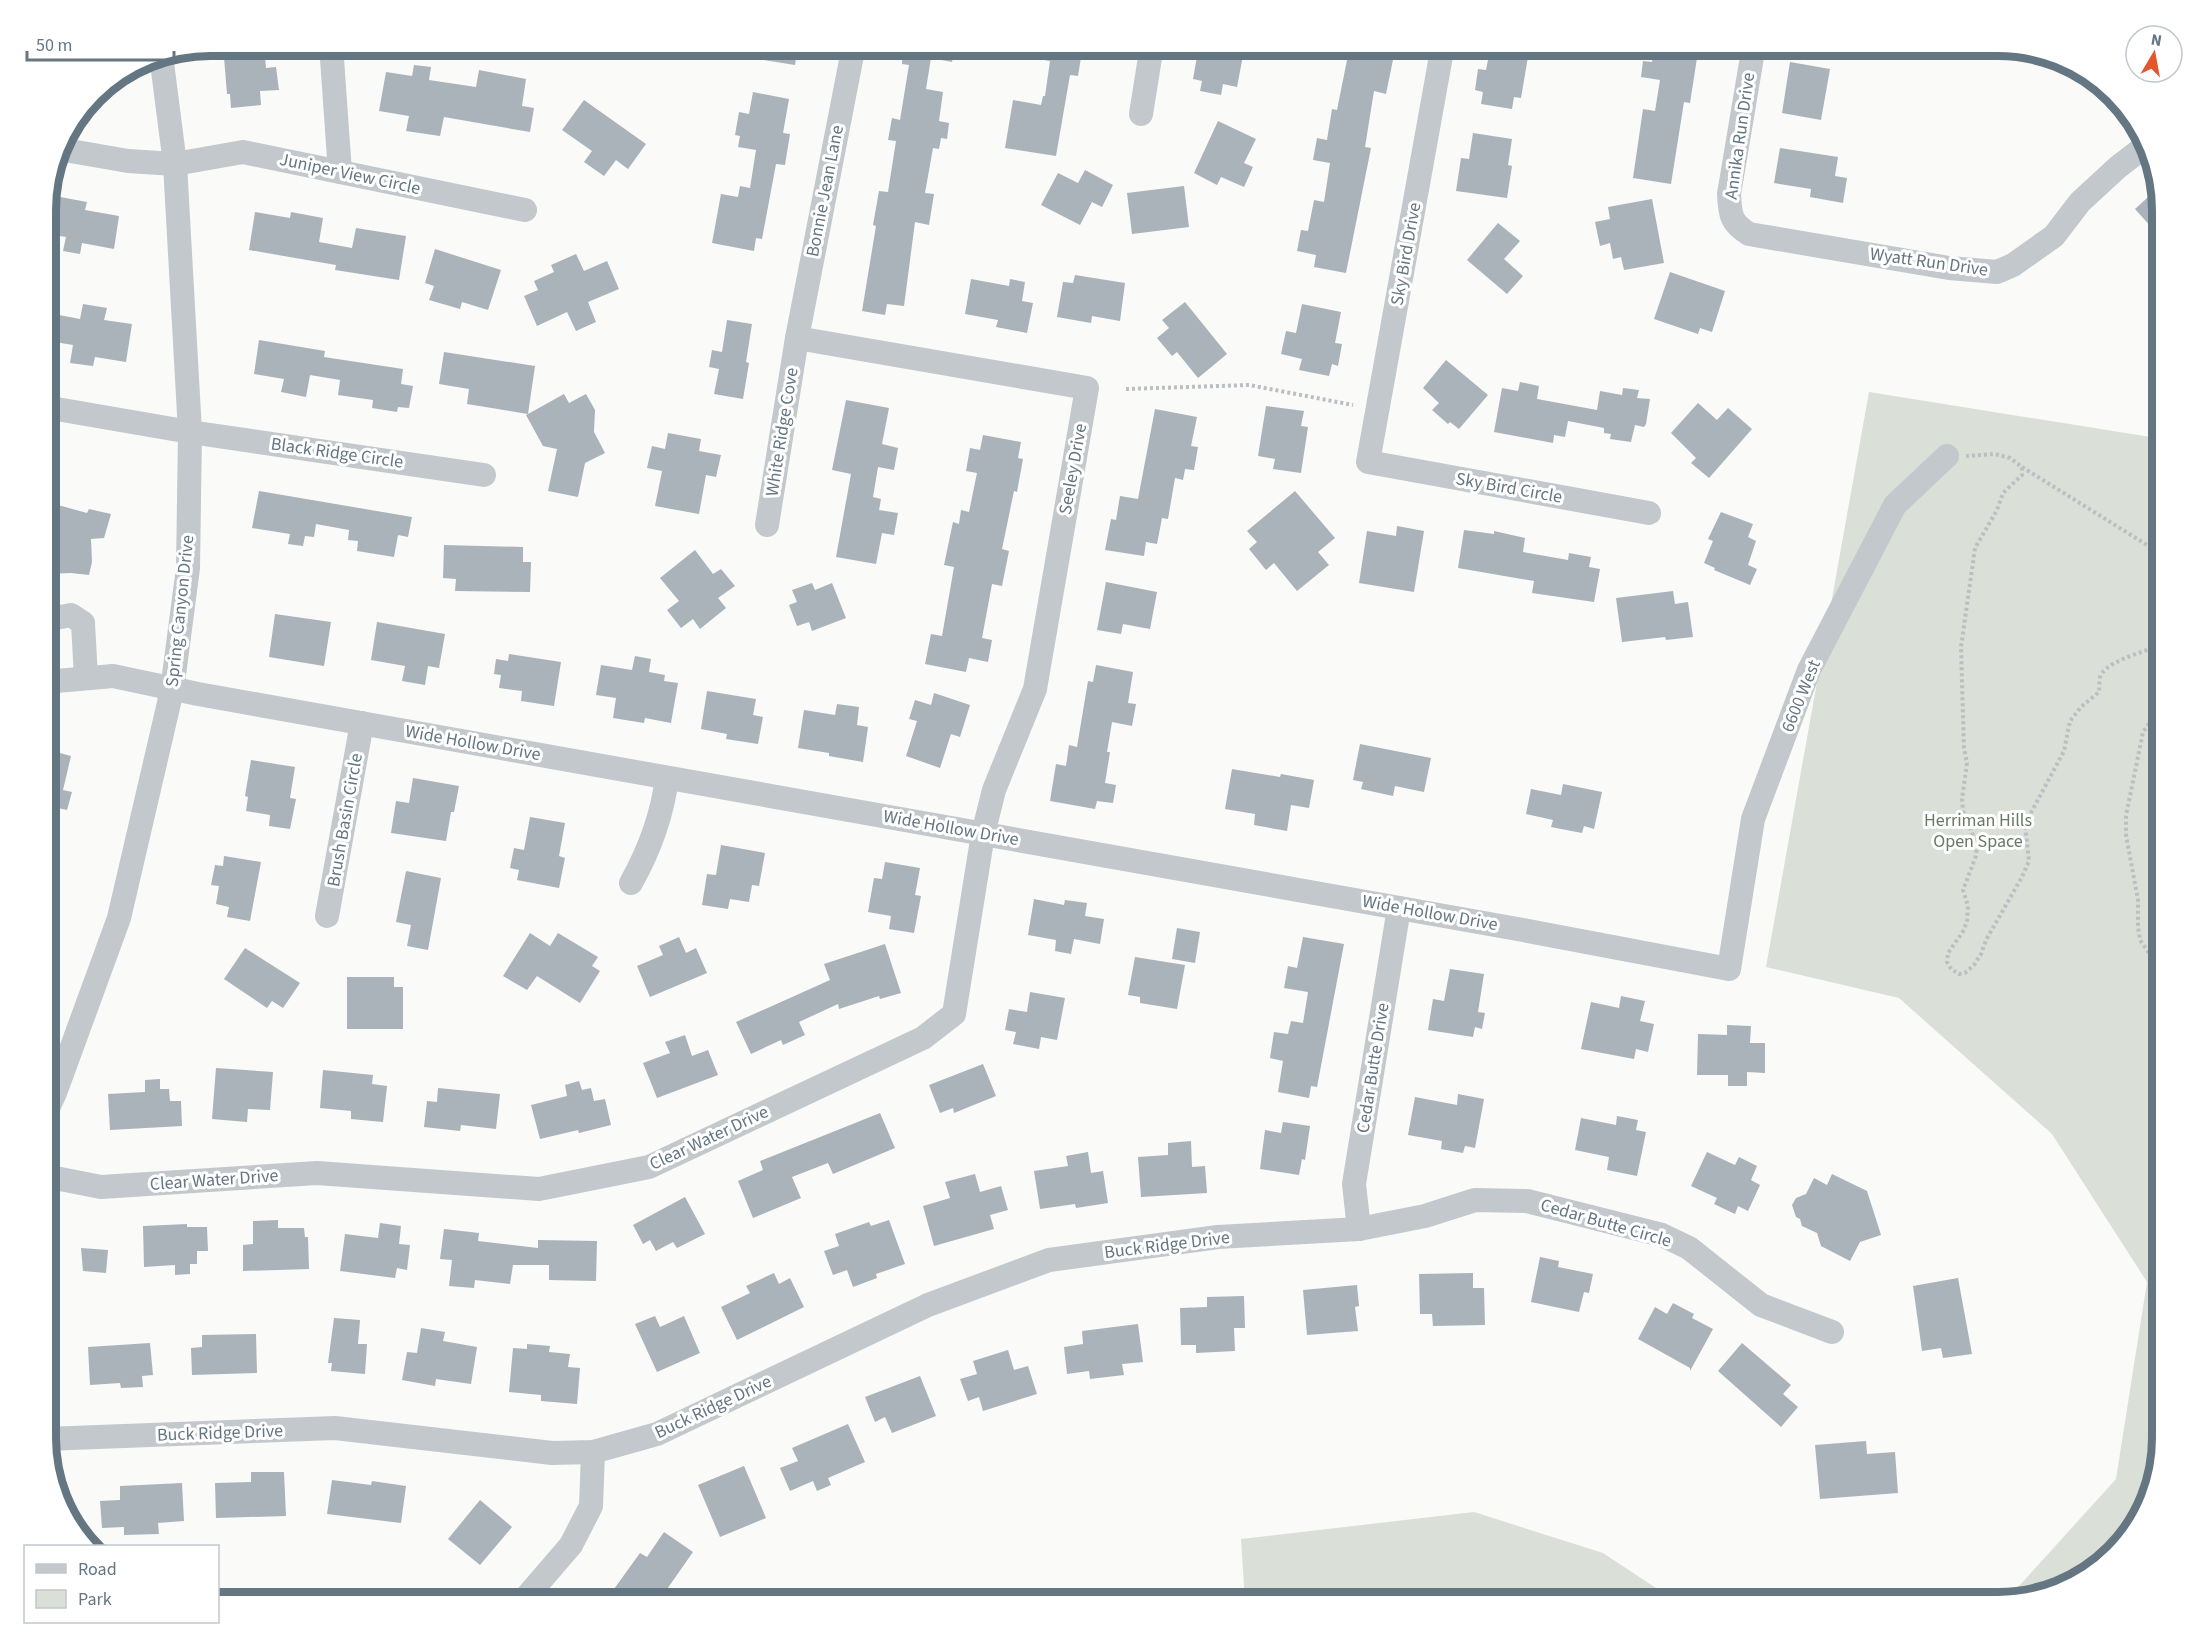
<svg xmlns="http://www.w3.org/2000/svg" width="2208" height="1647" font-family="'Source Sans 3',sans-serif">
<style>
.green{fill:#dadfd7}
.building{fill:#aab3b9}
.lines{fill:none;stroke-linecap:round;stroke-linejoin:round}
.path{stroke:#bbbfc2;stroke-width:4;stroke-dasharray:3 3;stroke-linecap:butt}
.minor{stroke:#c3c8cc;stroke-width:24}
.labels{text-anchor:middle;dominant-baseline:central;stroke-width:6;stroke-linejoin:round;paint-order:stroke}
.street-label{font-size:18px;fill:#657683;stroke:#fff}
.park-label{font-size:18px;fill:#687a64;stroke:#fff}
.rim{fill:none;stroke:#657683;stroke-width:8}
</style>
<rect width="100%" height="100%" fill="#fafaf8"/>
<g class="green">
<path d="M1869,392L2163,439V1438L2154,1491L2129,1538L2071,1585L1999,1602H1994L2020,1585L2116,1479L2147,1282L2052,1134L1899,998L1766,967Z"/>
<path d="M1474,1512L1603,1553L1677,1602H1245L1241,1539Z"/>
</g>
<g class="building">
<path d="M223,45H264L266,68L276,67L279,90L260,91L261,105L231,108L230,94H227Z"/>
<path d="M727,45H798L795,65L727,54Z"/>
<path d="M903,45L955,47L952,62L931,58L926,89L943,92L939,121L949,123L947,139L941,138L939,149L933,148L925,193L934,194L929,225L915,222L904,306L887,304L885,315L862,311L876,226L873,225L879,191L888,192L896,141L888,140L892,118L900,120L909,65L902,64Z"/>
<path d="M1040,45H1083L1078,76L1070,75L1056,156L1005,148L1013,100L1041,105L1043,96H1045L1050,61L1038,59Z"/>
<path d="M1199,45H1245L1237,87L1223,84L1221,95L1200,91L1202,81L1193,79Z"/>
<path d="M1350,45H1390L1388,54L1394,55L1386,94L1374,91L1365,147L1371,148L1346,273L1314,267L1316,255L1297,251L1301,230L1308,231L1314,200L1324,202L1330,163L1313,160L1317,138L1327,140L1332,109L1337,110Z"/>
<path d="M1491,45H1530L1521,98L1514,97L1512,109L1481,104L1483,92L1475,90L1478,69L1486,70Z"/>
<path d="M1654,45H1699L1690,103L1684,102L1671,184L1633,178L1643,109L1655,111L1660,80L1641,77L1643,61L1652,62Z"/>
<path d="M1790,62L1830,69L1821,120L1782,113Z"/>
<path d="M414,65L431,67L429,80L476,87L479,70L526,79L522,106L534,108L530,132L444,117L440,136L406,131L409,116L379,111L386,72L412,76Z"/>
<path d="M753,92L789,99L783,133L790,134L785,165L776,164L762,239L756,238L754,251L712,243L721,194L738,197L740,186L750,188L756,150L738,147L740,136L735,135L739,112L749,114Z"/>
<path d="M584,100L646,144L628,169L616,160L604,176L584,162L592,151L562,130Z"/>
<path d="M1218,121L1256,139L1244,163L1253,167L1244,187L1221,177L1217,185L1194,173Z"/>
<path d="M1473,133L1512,139L1508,165L1512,166L1507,198L1456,191L1461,158L1469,159Z"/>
<path d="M1780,148L1838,157L1835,176L1847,178L1843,203L1810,197L1811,189L1774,183Z"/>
<path d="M1085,170L1113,185L1102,207L1092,202L1080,225L1041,205L1058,173L1078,183Z"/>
<path d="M1184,186L1189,227L1132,234L1127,193Z"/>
<path d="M2158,188L2163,209V219L2153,229L2135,209Z"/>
<path d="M55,196L87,202L85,210L119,216L114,249L82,243L80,254L63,251L66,237L48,234Z"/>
<path d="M1652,199L1664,263L1624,270L1621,257L1613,259L1610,243L1600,246L1595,222L1610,219L1608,207Z"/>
<path d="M255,212L290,218L291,212L323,218L319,242L352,248L356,228L406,236L399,280L335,270L336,265L249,250Z"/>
<path d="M1498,223L1520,241L1504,259L1523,276L1507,294L1467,260Z"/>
<path d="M435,249L501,270L488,310L462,302L460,309L429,300L434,286L425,283Z"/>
<path d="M576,254L584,271L607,261L619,289L588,302L596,322L576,331L567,312L537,326L524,296L538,290L534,281L554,272L551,265Z"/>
<path d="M1670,272L1725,291L1712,332L1700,328L1698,334L1654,319Z"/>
<path d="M1075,275L1125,283L1120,321L1092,316L1091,323L1057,317L1063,282L1073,283Z"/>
<path d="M971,279L1009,286L1010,279L1025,282L1022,301L1033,303L1027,333L996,327L998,320L965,314Z"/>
<path d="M1185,302L1227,354L1198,378L1177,352L1172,356L1157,338L1169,328L1162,320Z"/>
<path d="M83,304L107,308L104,320L132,324L126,362L95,357L93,366L70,363L73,345L55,342L59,315L80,319Z"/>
<path d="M1302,304L1341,312L1335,343L1342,344L1338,366L1332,364L1329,376L1299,370L1302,359L1281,354L1286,331L1296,333Z"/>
<path d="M727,320L752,324L746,362L749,363L743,399L714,394L719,369L709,367L712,350L722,352Z"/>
<path d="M259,340L325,351L324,357L403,369L401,384L413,386L409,408L398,407L397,412L372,408L373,400L338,395L340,380L310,375L306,397L281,392L284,379L254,374Z"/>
<path d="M444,352L535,366L528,414L564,394L569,403L586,394L595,410L594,432L605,453L585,463L578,497L548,491L557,449L543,446L526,415L528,414L467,404L469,389L439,384Z"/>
<path d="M1446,360L1488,395L1459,429L1450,422L1448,424L1432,410L1439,403L1423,388Z"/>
<path d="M1520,382L1539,386L1537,399L1597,410L1600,391L1622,395L1623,388L1639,390L1637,398L1650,399L1646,424L1644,427L1635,425L1631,442L1610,439L1611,434L1604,433V428L1568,421L1565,437L1554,435L1553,443L1494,432L1502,388L1518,391Z"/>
<path d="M846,400L889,408L882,444L898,448L894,470L878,467L873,497L881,499L879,510L898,513L894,535L882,533L876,564L836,557L851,474L832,470Z"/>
<path d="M1698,403L1717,420L1728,408L1752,429L1709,478L1691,463L1696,458L1671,433Z"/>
<path d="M1266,406L1304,411L1301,426L1308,427L1301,473L1273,469L1275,459L1258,456Z"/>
<path d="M1155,409L1197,417L1191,446L1198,447L1194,470L1185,469L1183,480L1175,478L1168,519L1162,518L1157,544L1146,542L1144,556L1105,550L1111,519L1116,520L1120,496L1138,499Z"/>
<path d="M668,433L701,439L699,451L721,455L716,477L706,475L699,514L655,506L662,471L647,468L652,446L665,449Z"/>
<path d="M983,435L1021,442L1018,458L1023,459L1017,492L1014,491L1002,549L1009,551L1002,586L992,584L982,638L992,640L988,662L969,658L966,672L925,664L931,634L942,636L954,567L944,565L953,522L959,524L961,510L969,512L977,473L966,471L970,448L980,450Z"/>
<path d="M259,491L412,517L408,537L398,535L394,557L357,551L358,541L348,540L349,530L316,524L314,537L305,536L303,546L288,544L290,534L252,528Z"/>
<path d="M1295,491L1335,538L1318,552L1329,565L1297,591L1274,563L1266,570L1249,549L1257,542L1247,531Z"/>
<path d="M58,505L87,513L89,509L111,514L104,538L91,539L92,562L89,575L71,573L45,574V506Z"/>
<path d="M1721,512L1753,524L1748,537L1756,541L1748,565L1757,569L1750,585L1714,570L1715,568L1704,563L1713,541L1708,539Z"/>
<path d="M1397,526L1424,531L1414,592L1359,583L1367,531L1396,536Z"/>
<path d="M1464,530L1494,534V531L1525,538L1523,552L1568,560L1569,553L1591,557L1589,567L1600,569L1594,602L1532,593L1534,581L1458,568Z"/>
<path d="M444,545L523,547V562H531L530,592L455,591L456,579L443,578Z"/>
<path d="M695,550L713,574L721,569L735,586L718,598L726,608L700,629L693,619L681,628L667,610L679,601L660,578Z"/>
<path d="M1106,582L1157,592L1150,629L1123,624L1121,634L1097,630Z"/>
<path d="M812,583L815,590L832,583L846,618L812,631L809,622L797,626L789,605L797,602L792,590Z"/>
<path d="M1673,591L1675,604L1688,602L1693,637L1666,640L1665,637L1622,642L1616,598Z"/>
<path d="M275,614L331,622L324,666L269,657Z"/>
<path d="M377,622L445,634L439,668L428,666L425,685L402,681L405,666L371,660Z"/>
<path d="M509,654L561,662L554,706L521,701L522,691L499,688L501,675L494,674L496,659L508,661Z"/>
<path d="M635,656L651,659L649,672L665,675L664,681L678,683L671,723L645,718L644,723L613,718L616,698L596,695L601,665L632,670Z"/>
<path d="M1096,665L1133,672L1128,703L1136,704L1132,726L1112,722L1107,752H1110L1105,783L1116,785L1113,803L1097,801L1095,809L1050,801L1056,764L1066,766L1069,745L1077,747L1088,681L1093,682Z"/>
<path d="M707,691L756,699L753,715L763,717L758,744L726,739L727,734L701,729Z"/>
<path d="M934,693L970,705L960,737L951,734L940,768L906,756L917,721L909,719L915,700L931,705Z"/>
<path d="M837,704L859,707L857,725L868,727L863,762L829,756V753L798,748L804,710L835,715Z"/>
<path d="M1360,744L1431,758L1424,792L1395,786L1393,796L1361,789L1363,782L1353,780Z"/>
<path d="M45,749L71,756L63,790L72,792L67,810L45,805Z"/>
<path d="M251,760L295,767L290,798L296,799L290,829L269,826L270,815L246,811L248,797L245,796Z"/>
<path d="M1232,769L1280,777L1281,774L1314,780L1309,808L1291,805L1287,831L1254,825L1255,814L1225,809Z"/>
<path d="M413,778L459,786L454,812H451L446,841L391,833L396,801L409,803Z"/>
<path d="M1563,784L1602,792L1594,829L1584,826L1582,833L1551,827L1553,820L1526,814L1531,789L1561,795Z"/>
<path d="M530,817L565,823L559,856L565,858L559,888L517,880L519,870L510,868L514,848L524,850Z"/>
<path d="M721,845L765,853L759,886L752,885L749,902L730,899L728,909L702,905L707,874L716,875Z"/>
<path d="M224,856L261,862L250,921L227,917L229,907L216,904L219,886L211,885L215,865L223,866Z"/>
<path d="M885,862L920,868L915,895L921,896L914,933L889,929L891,916L868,912L874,878L882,879Z"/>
<path d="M406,871L441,878L428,950L407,946L411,925L396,922Z"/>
<path d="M1034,899L1064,905L1065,900L1087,903L1085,916L1104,919L1100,944L1074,939L1071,954L1055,951L1056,940L1028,935Z"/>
<path d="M1177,928L1200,932L1195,963L1172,959Z"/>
<path d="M530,933L550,946L558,933L598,957L592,966L600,971L580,1003L537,976L527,990L503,976Z"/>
<path d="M679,937L686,953L696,948L707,973L650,997L637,966L663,955L659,946Z"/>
<path d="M1303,937L1344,944L1317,1087L1311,1086L1309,1098L1278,1092L1283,1061L1270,1058L1274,1032L1288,1034L1291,1021L1303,1023L1308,992L1284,988L1288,966L1297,968Z"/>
<path d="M885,944L901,993L880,999L879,996L839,1009L838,1004L799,1022L805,1035L783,1045L781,1040L751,1054L736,1022L830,980L824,964Z"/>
<path d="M245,948L300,983L283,1008L272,1001L267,1008L224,979Z"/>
<path d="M1135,957L1185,965L1177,1009L1140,1003V997L1128,995Z"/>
<path d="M1450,969L1484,974L1478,1012L1485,1013L1482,1029L1475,1027L1473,1037L1428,1030L1433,999L1444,1001Z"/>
<path d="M347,977H394V987H403V1029H347Z"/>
<path d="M1030,992L1065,998L1057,1040L1041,1037L1039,1049L1013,1044L1016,1032L1005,1030L1009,1009L1027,1012Z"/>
<path d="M1621,996L1645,1001L1640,1021L1654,1024L1648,1052L1636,1049L1634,1059L1581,1049L1591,1002L1619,1008Z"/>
<path d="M1727,1025L1751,1026L1750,1043H1765V1073L1747,1072V1086H1728V1075H1697L1698,1034L1727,1035Z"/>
<path d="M685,1035L692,1056L708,1050L718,1075L657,1098L643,1063L670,1053L665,1042Z"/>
<path d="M983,1064L996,1096L954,1113L953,1108L940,1113L929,1085Z"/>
<path d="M216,1068L273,1072L270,1110L248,1109L247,1122L212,1119Z"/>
<path d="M323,1070L373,1075L372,1084L387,1086L383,1122L351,1119V1111L320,1108Z"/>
<path d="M160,1079V1089H169L170,1101H181L182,1126L110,1130L108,1094L145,1092V1080Z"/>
<path d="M579,1081L582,1090L591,1088L594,1101L605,1099L611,1125L579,1133L578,1130L540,1139L531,1105L567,1096L565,1085Z"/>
<path d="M438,1088L500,1094L496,1129L461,1125L460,1131L424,1127L427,1101L437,1102Z"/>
<path d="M1458,1094L1484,1099L1475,1148L1465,1146L1463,1153L1441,1149L1442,1141L1408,1135L1415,1097L1457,1105Z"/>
<path d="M880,1113L895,1148L833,1174L828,1163L792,1177L801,1198L753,1218L738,1181L763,1170L760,1161Z"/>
<path d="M1617,1116L1638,1120L1636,1130L1646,1132L1637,1176L1607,1170L1609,1157L1575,1150L1581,1118L1616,1125Z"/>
<path d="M1283,1122L1310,1126L1305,1160L1302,1159L1299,1175L1260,1169L1265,1130L1281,1133Z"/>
<path d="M1191,1141L1192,1167L1205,1166L1207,1193L1141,1197L1138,1157L1168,1155V1143Z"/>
<path d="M1088,1152L1091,1173L1103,1171L1108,1203L1076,1208L1075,1204L1040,1209L1034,1171L1068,1166L1066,1156Z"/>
<path d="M1707,1152L1735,1165L1739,1157L1757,1166L1751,1180L1760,1185L1748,1211L1738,1206L1735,1214L1714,1204L1717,1198L1691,1186Z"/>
<path d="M975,1174L980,1192L1001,1186L1008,1210L990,1215L994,1229L934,1246L923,1206L950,1198L945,1182Z"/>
<path d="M1832,1174L1867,1191L1881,1235L1860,1242L1850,1261L1821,1246L1817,1233L1802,1226L1800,1219L1796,1217L1792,1205L1796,1198L1806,1194L1814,1178L1827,1185Z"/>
<path d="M685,1197L705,1234L677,1248L673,1242L656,1251L650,1240L643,1244L633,1225Z"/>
<path d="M278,1220V1228H304L305,1237H308L309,1269L243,1271V1245L253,1244V1221Z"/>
<path d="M889,1220L905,1264L876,1274L877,1278L853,1287L847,1270L833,1275L824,1251L839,1246L835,1234L869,1222L871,1226Z"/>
<path d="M380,1223L401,1226L399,1244L410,1245L407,1270L397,1268L395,1278L340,1271L345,1234L378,1238Z"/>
<path d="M187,1224V1227H207L208,1251H197V1264H190V1274L175,1275V1265L144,1267L143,1226Z"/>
<path d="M444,1229L479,1233L478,1241L538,1248V1240L597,1241L596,1281L549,1280V1265H513L510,1284L475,1280L474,1288L449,1286L452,1260L440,1259Z"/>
<path d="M45,1235L60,1236L59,1280H45Z"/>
<path d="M81,1248L108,1250L106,1273L83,1271Z"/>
<path d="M1540,1257L1559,1261L1558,1267L1593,1274L1589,1293L1584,1292L1579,1312L1531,1302Z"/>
<path d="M774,1273L779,1284L790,1278L804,1307L737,1340L721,1307L750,1293L746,1286Z"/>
<path d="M1473,1273V1288H1484L1485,1325L1433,1326L1432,1314H1420L1419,1274Z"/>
<path d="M1958,1278L1972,1354L1943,1358L1941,1348L1922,1351L1913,1286Z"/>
<path d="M1357,1285L1359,1306L1355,1307L1358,1331L1307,1335L1303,1290Z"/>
<path d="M1244,1296L1245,1328H1234L1235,1351L1196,1353V1345H1181L1180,1308L1207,1307V1297Z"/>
<path d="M1673,1303L1694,1314L1692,1318L1713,1329L1690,1371V1368L1638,1339L1655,1307L1667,1314Z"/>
<path d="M655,1316L660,1327L684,1316L700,1353L657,1372L635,1324Z"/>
<path d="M334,1318L360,1320L358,1344H367L365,1374L331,1371L332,1363H328Z"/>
<path d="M1138,1324L1143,1362L1122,1364L1124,1375L1090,1379L1089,1371L1067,1374L1064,1347L1083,1344L1082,1331Z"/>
<path d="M421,1328L445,1332L443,1341L477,1347L471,1384L436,1379L435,1386L402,1380L407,1352L417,1353Z"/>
<path d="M256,1334L257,1373L192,1375L191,1348L202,1347V1335Z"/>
<path d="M150,1343L153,1375L142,1376L143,1387L121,1388L120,1383L90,1385L88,1347Z"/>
<path d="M1742,1343L1791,1385L1783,1394L1798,1407L1781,1427L1718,1371Z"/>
<path d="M527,1344L550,1346L549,1352L570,1354L568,1367L580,1368L577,1404L541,1401V1395L509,1392L513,1348L527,1349Z"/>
<path d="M1008,1350L1014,1370L1028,1366L1037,1394L983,1411L979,1397L968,1401L960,1379L977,1374L973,1361Z"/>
<path d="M920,1376L936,1416L892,1433L885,1417L875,1422L865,1397Z"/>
<path d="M848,1424L865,1462L828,1478L831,1485L817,1491L813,1481L790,1491L780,1468L798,1461L792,1448Z"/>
<path d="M1866,1441L1867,1454L1895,1452L1898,1493L1820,1499L1815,1445Z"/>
<path d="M744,1466L766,1518L720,1537L698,1485Z"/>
<path d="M251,1472H284L286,1516L216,1518L215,1483L251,1482Z"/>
<path d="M332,1480L371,1485L372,1481L406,1486L401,1523L327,1514Z"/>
<path d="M182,1483L184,1521L158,1523L159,1534L124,1535V1527L102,1528L100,1501L120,1500V1486Z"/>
<path d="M480,1500L512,1527L480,1565L448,1539Z"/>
<path d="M664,1532L693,1552L658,1602H633L614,1589L640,1553L647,1557Z"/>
</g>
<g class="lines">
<g class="path">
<path d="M1126,389L1249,385L1353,405"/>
<path d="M1966,456L1995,454L2010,458L2022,467V475L2003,493L1997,510L1975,548L1961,647L1964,748L1967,763L1962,799L1963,811L1977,845L1976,856L1963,890L1968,906L1967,920L1964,930L1948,953L1947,962L1951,969L1959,974L1965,973L1974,965L1981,954L1986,940L2022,877L2029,861L2025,824L2064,751L2070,721L2081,707L2099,692C2100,686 2098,678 2102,673C2113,659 2147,651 2163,644"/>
<path d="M2022,467L2163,555"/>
<path d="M2163,685L2159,710L2143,732L2126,816V835L2138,900V927L2140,940L2151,956L2154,977L2159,980L2163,979"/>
</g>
<g class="minor">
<path d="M331,45L340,172"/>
<path d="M1443,45L1368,462L1649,513"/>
<path d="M1754,45L1729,194C1730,215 1731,223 1749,234L1949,268L1997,272L2013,265L2054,236L2080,202L2118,167L2148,144"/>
<path d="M1141,114L1152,45"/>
<path d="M59,149L128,161L175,164L243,152L525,210"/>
<path d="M45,407L190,432L484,475"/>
<path d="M767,525L797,338L854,45"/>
<path d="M45,620L71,615L83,623L86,678"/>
<path d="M45,682L113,676L198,694L1523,930L1729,969L1753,819L1809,670L1895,505L1947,456"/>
<path d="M631,883C650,849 662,817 667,778"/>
<path d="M327,916L362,723"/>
<path d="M45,1114L55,1093L119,918L172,690L188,568L190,432L175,164L161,55"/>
<path d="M45,1176L101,1187L317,1173L539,1189L649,1167L923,1038L954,1014L983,834L994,790L1035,689L1087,388L797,338"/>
<path d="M1359,1229L1354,1184L1399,908"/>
<path d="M45,1439L335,1428L552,1453L593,1452L657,1434L928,1305L1049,1260L1218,1237L1359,1229L1425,1216L1475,1200L1527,1201L1662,1235L1689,1248L1761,1305L1832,1332"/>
<path d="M522,1602L571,1545L591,1506L593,1452"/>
</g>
</g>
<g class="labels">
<g class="street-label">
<text transform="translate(1740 136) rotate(-82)">Annika Run Drive</text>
<text transform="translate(350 174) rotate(12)">Juniper View Circle</text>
<text transform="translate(825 191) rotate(-79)">Bonnie Jean Lane</text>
<text transform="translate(1406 254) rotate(-80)">Sky Bird Drive</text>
<text transform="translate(1929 262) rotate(8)">Wyatt Run Drive</text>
<text transform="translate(782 432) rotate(-81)">White Ridge Cove</text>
<text transform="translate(337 453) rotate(8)">Black Ridge Circle</text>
<text transform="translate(1073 469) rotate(-80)">Seeley Drive</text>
<text transform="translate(1509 488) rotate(10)">Sky Bird Circle</text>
<text transform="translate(180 611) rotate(-84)">Spring Canyon Drive</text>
<text transform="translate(1801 696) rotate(-68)">6600 West</text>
<text transform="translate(473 743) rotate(10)">Wide Hollow Drive</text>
<text transform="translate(345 820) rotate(-80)">Brush Basin Circle</text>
<text transform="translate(951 828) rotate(10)">Wide Hollow Drive</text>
<text transform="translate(1430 913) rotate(10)">Wide Hollow Drive</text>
<text transform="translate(1373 1068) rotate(-81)">Cedar Butte Drive</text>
<text transform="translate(709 1138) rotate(-25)">Clear Water Drive</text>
<text transform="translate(214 1180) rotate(-4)">Clear Water Drive</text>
<text transform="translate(1606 1223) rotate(16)">Cedar Butte Circle</text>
<text transform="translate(1167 1245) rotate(-7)">Buck Ridge Drive</text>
<text transform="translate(713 1407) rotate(-25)">Buck Ridge Drive</text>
<text transform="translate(220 1433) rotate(-2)">Buck Ridge Drive</text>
</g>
<g class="park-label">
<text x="1978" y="820">Herriman Hills<tspan x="1978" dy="21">Open Space</tspan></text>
</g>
</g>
<path d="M0 0H2208V1647H0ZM210 56H1998A154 154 0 0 1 2152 210V1438A154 154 0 0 1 1998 1592H210A154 154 0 0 1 56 1438V210A154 154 0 0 1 210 56Z" fill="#fff" fill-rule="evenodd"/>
<path class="rim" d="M210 56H1998A154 154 0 0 1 2152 210V1438A154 154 0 0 1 1998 1592H210A154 154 0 0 1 56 1438V210A154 154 0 0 1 210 56Z"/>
<rect x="24" y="1545" width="195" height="78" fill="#ffffff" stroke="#c1c8cd" stroke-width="1.5"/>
<rect x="36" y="1564" width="30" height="9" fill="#c3c8cc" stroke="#c1c8cd" stroke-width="1.5"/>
<text x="78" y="1575" font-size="18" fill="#657683">Road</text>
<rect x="36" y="1590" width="30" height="18" fill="#dadfd7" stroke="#c1c8cd" stroke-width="1.5"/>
<text x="78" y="1605" font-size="18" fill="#657683">Park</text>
<g transform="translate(2154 54) rotate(10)"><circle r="28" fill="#ffffff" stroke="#c1c8cd" stroke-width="1.5"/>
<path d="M0-4.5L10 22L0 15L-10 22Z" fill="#e4572e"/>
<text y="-9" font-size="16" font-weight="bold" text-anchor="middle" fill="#657683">N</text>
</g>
<path d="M27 51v9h147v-9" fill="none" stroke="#657683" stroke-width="3"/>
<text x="36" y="51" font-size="18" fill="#657683" stroke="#ffffff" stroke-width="4.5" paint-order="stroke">50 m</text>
</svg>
